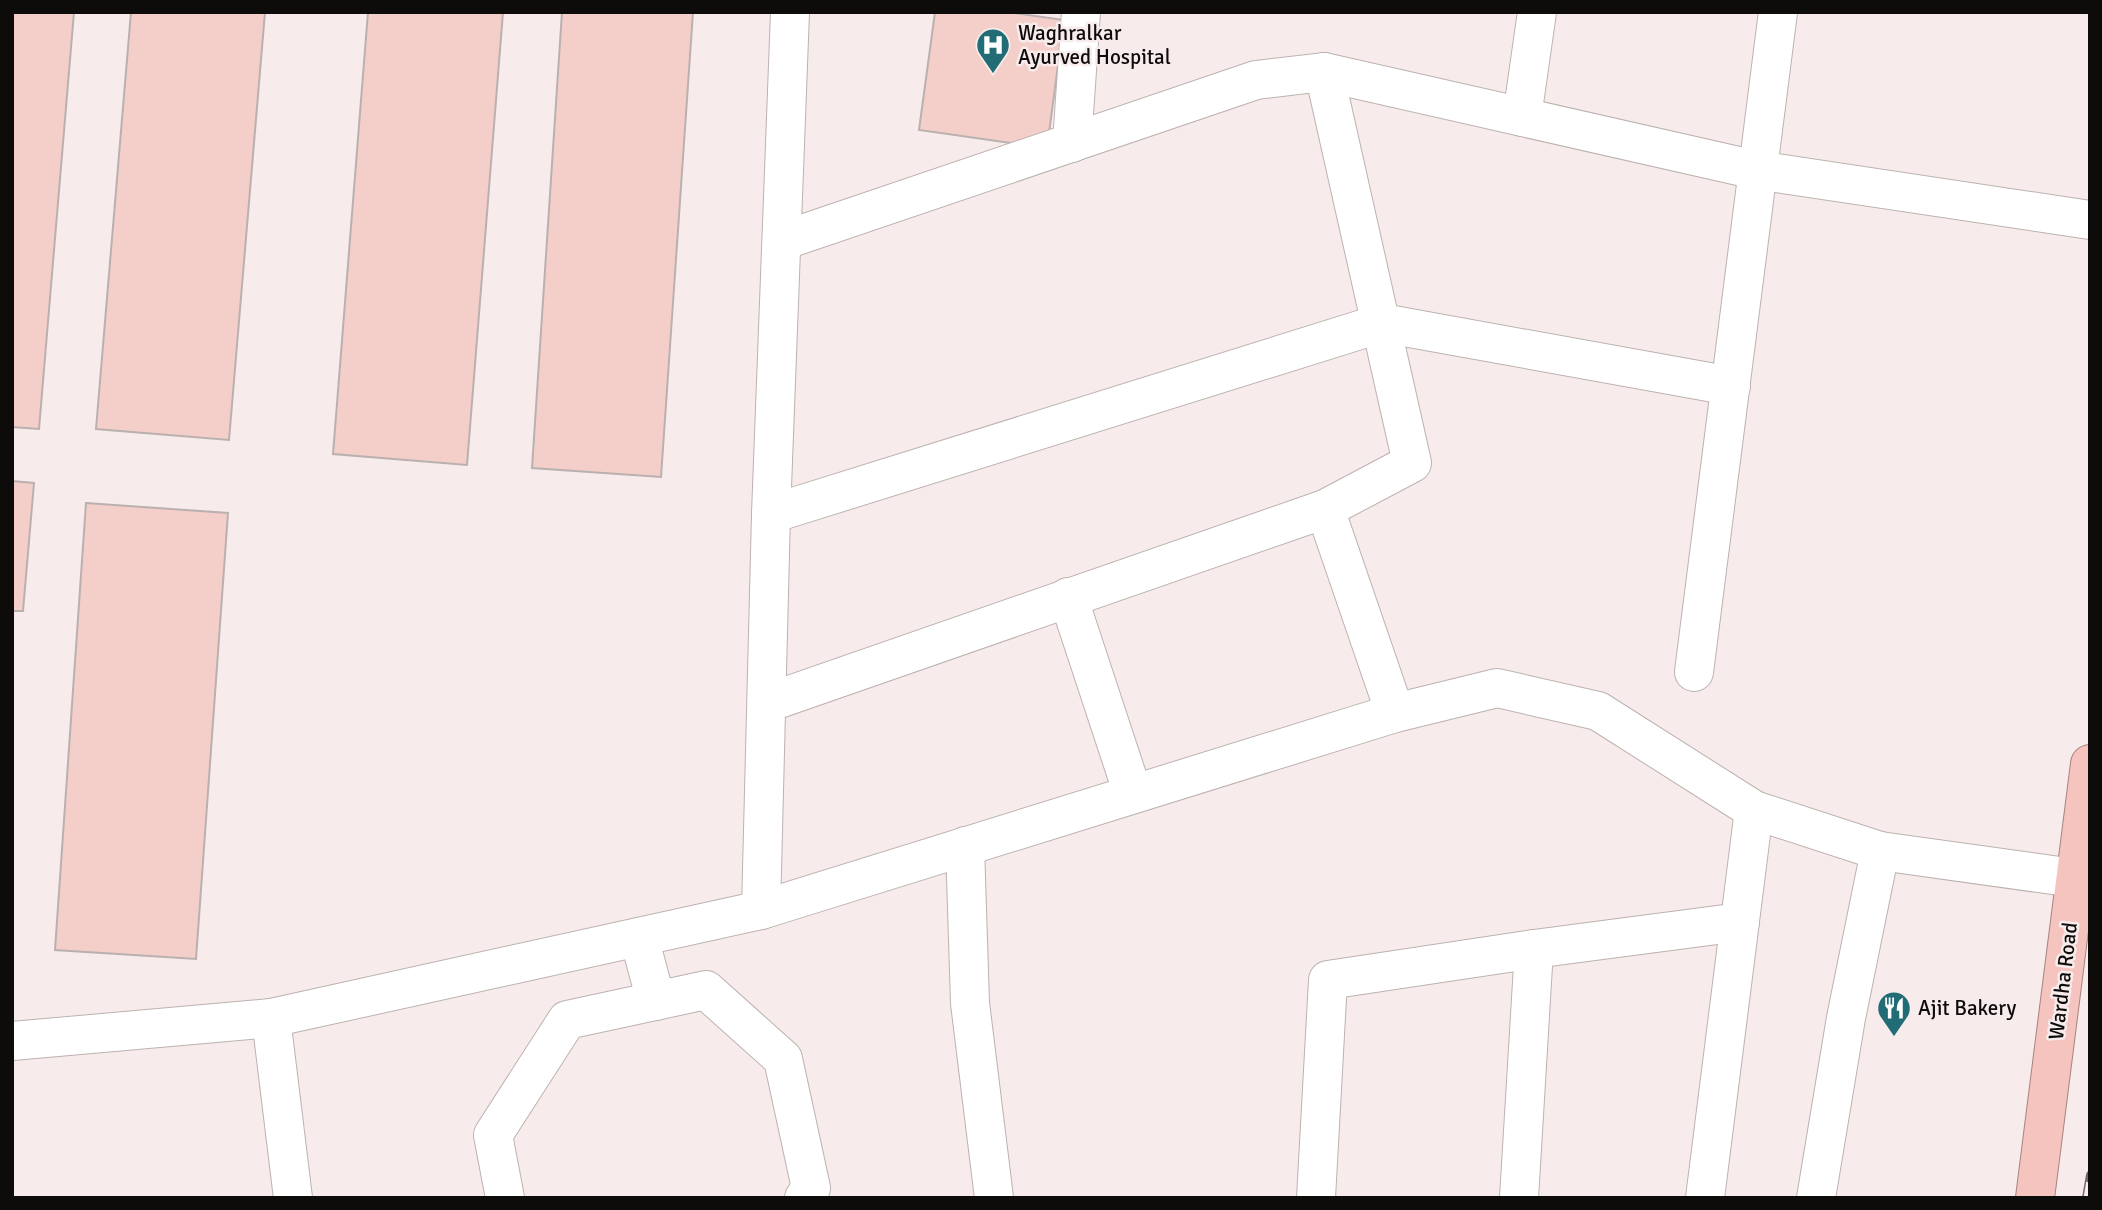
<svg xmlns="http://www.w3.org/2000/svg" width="2102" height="1210" font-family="Signika,sans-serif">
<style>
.building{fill:#f4cfca;stroke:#bab0af;stroke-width:2}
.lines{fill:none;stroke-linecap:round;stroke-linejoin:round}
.street-casing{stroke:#bcb2b0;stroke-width:40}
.highway-casing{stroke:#a5837f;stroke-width:40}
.street{stroke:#fff;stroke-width:38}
.highway{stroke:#f6c4be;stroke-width:38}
.rail-casing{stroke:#6f6968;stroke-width:8}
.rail{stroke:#f7eceb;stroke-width:5;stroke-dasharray:16;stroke-linecap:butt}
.labels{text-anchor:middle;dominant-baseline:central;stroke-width:5;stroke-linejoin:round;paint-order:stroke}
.poi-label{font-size:21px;fill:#0e0b0b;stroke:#f7eceb;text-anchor:start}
.street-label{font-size:21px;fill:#0e0b0b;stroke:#f7eceb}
</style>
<rect width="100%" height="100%" fill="#f7eceb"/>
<g class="building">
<path d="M12,12H74L39,429L12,427Z"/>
<path d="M131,12H265L229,440L96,429Z"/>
<path d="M368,12H503L467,465L333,454Z"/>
<path d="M562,12H693L661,477L532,468Z"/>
<path d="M935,12H1007L1064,20L1047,148L919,130Z"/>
<path d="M12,481L34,483L23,611H12Z"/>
<path d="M86,503L228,513L196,959L55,950Z"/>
</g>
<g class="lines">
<g class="street-casing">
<g id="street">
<path d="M1522,117L1537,12"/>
<path d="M1072,143L1081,12"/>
<path d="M782,241L1256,80L1324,72L1756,170L2090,220"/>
<path d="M1325,509L1395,713"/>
<path d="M771,514L1382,323L1731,386"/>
<path d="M1068,597L1133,794"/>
<path d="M1694,672L1778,12"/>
<path d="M767,703L1325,509L1412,463L1324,72"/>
<path d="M1754,810L1880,851L1846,1018L1816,1198"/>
<path d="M965,846L970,1003L994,1198"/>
<path d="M1880,851L2074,878"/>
<path d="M761,910L771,514L790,12"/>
<path d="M639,937L656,1001"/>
<path d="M271,1018L293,1198"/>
<path d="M12,1041L271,1018L761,910L1395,713L1497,688L1598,711L1754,810L1705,1198"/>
<path d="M505,1198L493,1135L567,1020L706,990L783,1059L811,1188L804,1198"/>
<path d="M1316,1198L1328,980L1534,949"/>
<path d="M1519,1198L1534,949L1740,922"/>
</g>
</g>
<g class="highway-casing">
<path id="highway" d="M2035,1198L2090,764"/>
</g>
<use href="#street" class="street"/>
<use href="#highway" class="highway"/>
<g class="rail-casing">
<path id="rail" d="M2086,1198L2090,1175"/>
</g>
<use href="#rail" class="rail"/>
</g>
<defs>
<g id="hospital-pin" transform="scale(1.75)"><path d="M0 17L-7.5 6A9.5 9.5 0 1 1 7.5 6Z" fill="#226c75" stroke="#f7eceb"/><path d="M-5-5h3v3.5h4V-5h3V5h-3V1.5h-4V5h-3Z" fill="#fff"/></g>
<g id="restaurant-pin" transform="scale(1.75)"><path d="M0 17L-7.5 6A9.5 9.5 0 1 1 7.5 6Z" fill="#226c75" stroke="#f7eceb"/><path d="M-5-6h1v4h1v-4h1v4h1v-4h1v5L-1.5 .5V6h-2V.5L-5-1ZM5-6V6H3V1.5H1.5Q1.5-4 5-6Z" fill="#fff"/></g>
</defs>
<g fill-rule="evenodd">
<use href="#hospital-pin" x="993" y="45"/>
<use href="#restaurant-pin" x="1894" y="1008"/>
</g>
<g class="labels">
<g class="poi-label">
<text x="1018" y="33">Waghralkar<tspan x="1018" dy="24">Ayurved Hospital</tspan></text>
<text x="1918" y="1008">Ajit Bakery</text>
</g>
<g class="street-label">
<text transform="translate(2063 981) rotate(-83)">Wardha Road</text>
</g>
</g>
<rect width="2102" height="1210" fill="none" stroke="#0e0b0b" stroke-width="28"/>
</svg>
